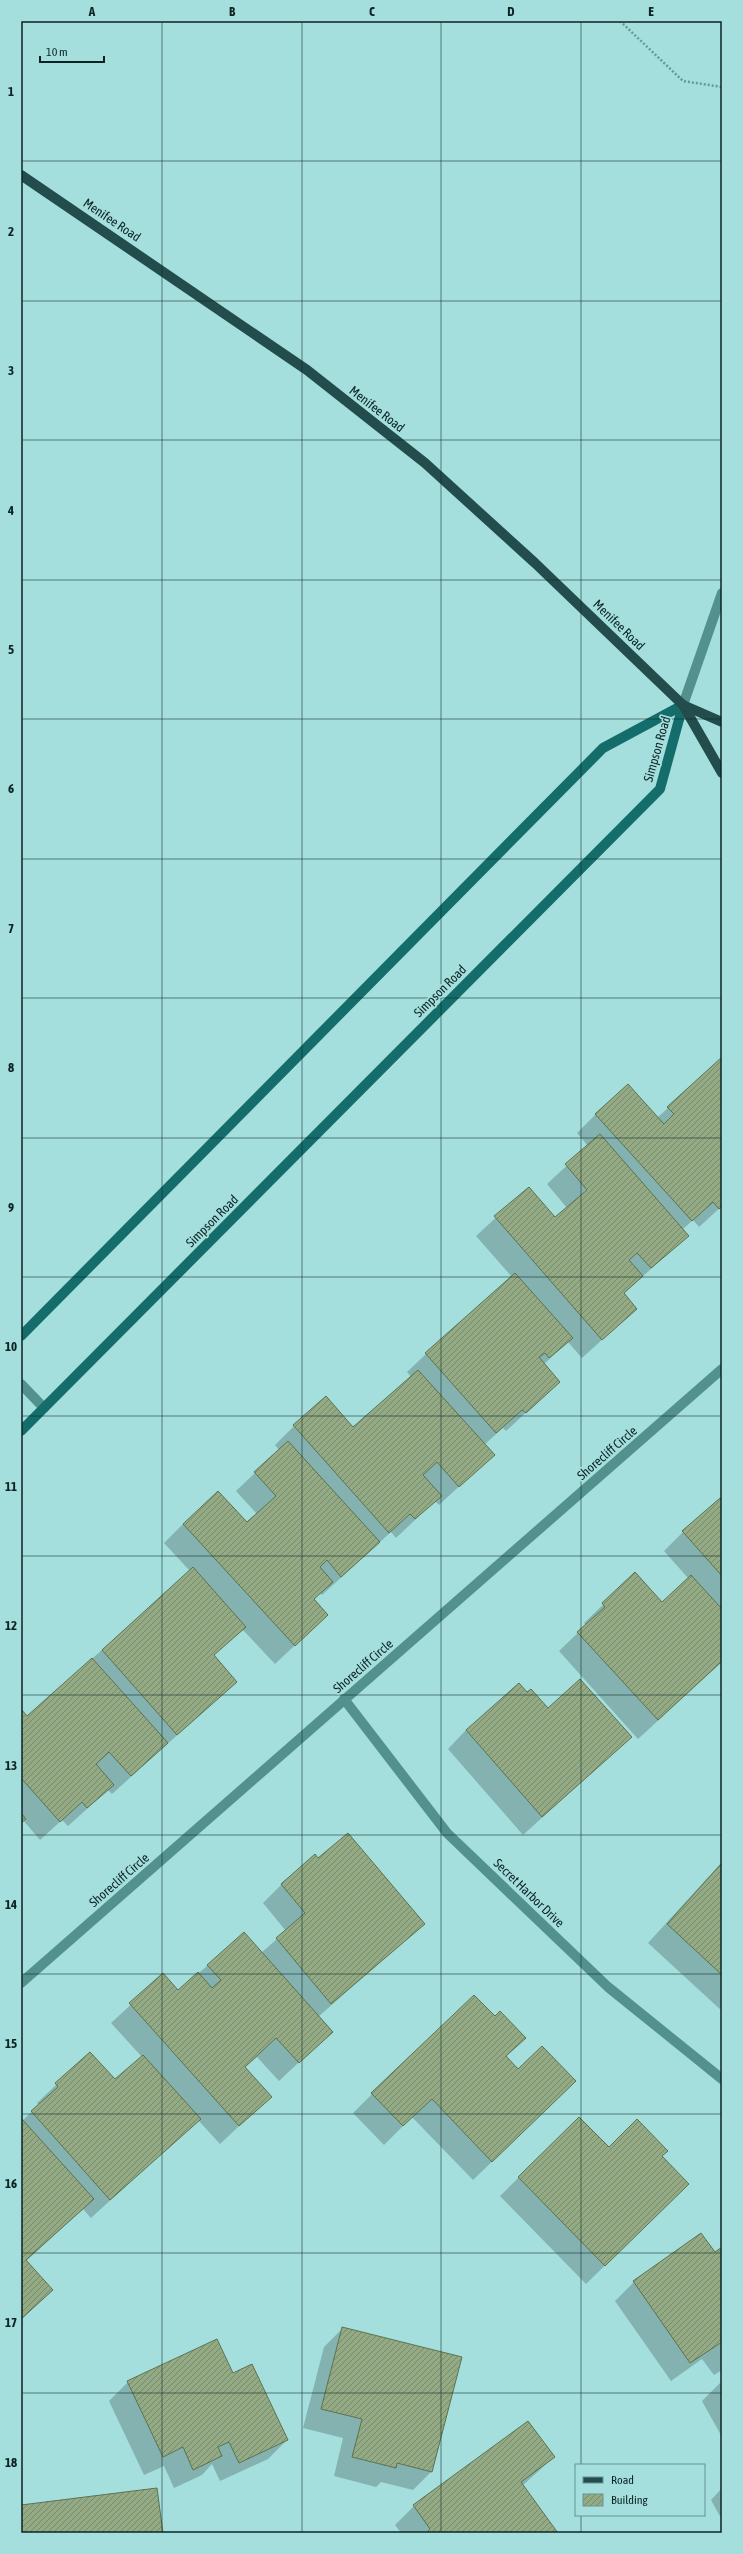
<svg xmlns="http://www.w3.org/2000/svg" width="743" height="2554" font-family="'Asap Condensed',sans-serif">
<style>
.shadow{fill:#0003}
.building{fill:url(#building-hatch);stroke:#5d734f}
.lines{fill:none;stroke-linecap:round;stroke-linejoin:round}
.path{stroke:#6a9796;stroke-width:2.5;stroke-dasharray:2 2;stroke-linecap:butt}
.lane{stroke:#53918f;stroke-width:10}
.street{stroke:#53918f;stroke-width:10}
.secondary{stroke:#146d6b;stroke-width:10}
.primary{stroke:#224d4c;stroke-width:10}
.grid{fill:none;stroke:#0c2424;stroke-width:1;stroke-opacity:0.55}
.labels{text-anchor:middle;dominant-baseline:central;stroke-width:3.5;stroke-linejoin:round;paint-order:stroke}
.street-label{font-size:13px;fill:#0c2424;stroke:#a4dfdd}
.neatline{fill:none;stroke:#0c2424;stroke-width:1.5}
.grid-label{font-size:13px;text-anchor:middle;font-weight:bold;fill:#0c2424}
</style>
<defs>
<pattern id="building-hatch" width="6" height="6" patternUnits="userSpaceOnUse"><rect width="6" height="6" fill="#93aa84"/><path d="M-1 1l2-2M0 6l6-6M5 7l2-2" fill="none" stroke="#768a6c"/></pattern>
</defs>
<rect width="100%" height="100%" fill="#a4dfdd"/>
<g class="shadow">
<path d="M722,1059V1206L699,1227L693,1220L682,1230L688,1236L623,1294L636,1309L582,1358L568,1342L544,1364L559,1382L506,1431L503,1428L484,1445L493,1455L439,1505L435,1501L396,1538L391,1532L322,1595L320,1593L314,1600L327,1615L275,1664L242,1629L213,1656L236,1682L112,1794L108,1790L68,1826L62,1820L40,1840L23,1820L21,1822V1710L27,1717L190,1571L164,1543L183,1524H247L257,1514L236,1491L279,1450L275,1445L294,1426L326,1398L353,1428L411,1377L407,1372L426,1354L512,1277L476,1236L528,1188L555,1219L567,1208L547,1184L588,1146L577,1133L596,1114L657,1118Z"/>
<path d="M722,1503V1662L638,1739L559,1651L586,1625L584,1623L635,1574L662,1603L688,1578L664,1551L683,1532Z"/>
<path d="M548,1709L631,1737L523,1835L448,1749L466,1730Z"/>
<path d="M318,1860L424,1924L318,2017L331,2032L279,2081L257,2057L244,2068L270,2097L220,2144L198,2120L91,2218L83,2209L26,2261L52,2290L21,2320V2120L22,2121L39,2105L37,2103L90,2053L115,2081L142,2057L111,2023L163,1975L178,1991L244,1934L261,1953L286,1931L263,1903L282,1884Z"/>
<path d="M722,1862V2011L648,1943Z"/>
<path d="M495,2018L525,2038L505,2057L556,2100L473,2180L412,2117L384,2145L353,2113L372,2094Z"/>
<path d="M579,2118L609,2148L688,2184L586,2284L500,2196Z"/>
<path d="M722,2248V2370L714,2375L702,2359L671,2381L615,2301L634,2282L715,2253Z"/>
<path d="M343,2328L432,2471L413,2490L381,2482L376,2487L334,2476L343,2438L303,2428L324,2347Z"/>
<path d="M128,2382L287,2440L268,2459L220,2481L212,2464L202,2475L174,2488L164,2466L144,2475L109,2401Z"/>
<path d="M721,2382H722V2437L702,2401Z"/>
<path d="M528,2422L554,2457L522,2486L556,2533H401L395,2525L414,2506Z"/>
<path d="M722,2488V2520L711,2500Z"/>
</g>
<g class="building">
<path d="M722,1057V1206L719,1209L713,1202L692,1221L595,1114L628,1084L664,1124L674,1114L667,1107Z"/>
<path d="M600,1134L689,1236L651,1268L637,1253L629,1260L643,1276L624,1293L637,1309L602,1340L494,1216L529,1187L555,1217L587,1190L565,1164Z"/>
<path d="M515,1273L573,1338L549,1358L545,1353L539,1357L560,1382L526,1413L522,1410L496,1433L425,1353Z"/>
<path d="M418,1370L495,1455L459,1487L437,1462L423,1475L442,1496L415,1519L410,1514L389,1533L293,1425L326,1396L353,1427Z"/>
<path d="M288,1441L380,1542L341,1577L327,1560L320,1567L333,1582L314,1599L328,1615L295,1646L183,1524L218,1491L247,1522L276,1496L254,1472Z"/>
<path d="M720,1498L722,1501V1576L682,1531Z"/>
<path d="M193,1567L246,1627L214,1655L237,1682L177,1735L102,1650Z"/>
<path d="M635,1572L662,1602L691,1575L722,1609V1661L658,1720L577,1632L605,1607L602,1603Z"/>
<path d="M92,1658L168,1743L131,1776L109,1752L96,1764L114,1785L87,1808L82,1802L60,1822L21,1778V1709L27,1716Z"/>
<path d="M580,1679L632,1737L542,1817L466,1730L519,1683L527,1692L531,1689L548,1708Z"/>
<path d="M21,1813L26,1819L21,1823Z"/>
<path d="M348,1833L425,1924L331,2004L276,1938L305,1913L281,1884L315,1854L318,1858Z"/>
<path d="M722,1863V1975L667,1924Z"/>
<path d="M244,1932L333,2032L299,2063L276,2038L245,2067L272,2097L239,2126L129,2003L163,1973L178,1990L198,1972L212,1988L221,1980L207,1965Z"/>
<path d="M474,1995L495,2016L500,2011L526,2038L506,2056L518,2069L542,2046L576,2081L492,2162L432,2099L403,2126L371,2093Z"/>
<path d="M90,2052L115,2079L143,2055L201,2119L110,2200L31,2111L58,2087L55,2083Z"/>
<path d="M579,2117L609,2147L637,2119L668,2151L662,2156L689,2184L605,2266L518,2177Z"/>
<path d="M21,2118L94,2199L26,2260L53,2290L21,2319Z"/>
<path d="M701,2233L715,2252L722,2247V2342L690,2363L633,2281Z"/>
<path d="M342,2327L462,2357L432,2472L397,2463L396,2468L352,2457L362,2419L321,2409Z"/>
<path d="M217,2339L233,2373L252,2364L288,2440L239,2463L229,2442L218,2447L222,2456L193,2470L183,2447L163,2457L127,2381Z"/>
<path d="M528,2421L555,2457L521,2482L558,2533H426L430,2529L413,2505Z"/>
<path d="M157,2488L163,2533H21V2505Z"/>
</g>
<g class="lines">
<path class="path" d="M620,21L683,81L722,87"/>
<path class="lane" d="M683,705L722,593"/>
<g class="street">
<path d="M21,1384L44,1408"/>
<path d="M344,1699L447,1833L608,1987L722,2079"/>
<path d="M21,1983L722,1369"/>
</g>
<g class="secondary">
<path d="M21,1336L603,748L683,705"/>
<path d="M21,1431L660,789L683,705"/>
</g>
<g class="primary">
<path d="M21,175L307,370L425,463L535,563L683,705L722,773"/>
<path d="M683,705L722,722"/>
</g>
</g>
<path class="grid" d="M162,21V2533M302,21V2533M441,21V2533M581,21V2465M21,161H722M21,301H722M21,440H722M21,580H722M21,719H722M21,859H722M21,998H722M21,1138H722M21,1277H722M21,1416H722M21,1556H722M21,1695H722M21,1835H722M21,1974H722M21,2114H722M21,2253H722M21,2393H722M581,2515V2533"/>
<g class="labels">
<g class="street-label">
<text transform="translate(112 220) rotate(34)">Menifee Road</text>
<text transform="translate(377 409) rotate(38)">Menifee Road</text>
<text transform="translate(619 625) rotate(44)">Menifee Road</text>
<text transform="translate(657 749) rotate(-74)">Simpson Road</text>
<text transform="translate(440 991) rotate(-45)">Simpson Road</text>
<text transform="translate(212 1221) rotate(-45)">Simpson Road</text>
<text transform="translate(607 1453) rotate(-41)">Shorecliff Circle</text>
<text transform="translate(363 1666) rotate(-41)">Shorecliff Circle</text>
<text transform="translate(119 1880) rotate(-41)">Shorecliff Circle</text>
<text transform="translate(529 1893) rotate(44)">Secret Harbor Drive</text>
</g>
</g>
<rect width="743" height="2554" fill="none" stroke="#a4dfdd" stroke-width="44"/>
<rect x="575" y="2464" width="130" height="52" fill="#a4dfdd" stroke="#679493"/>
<rect x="583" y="2477" width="20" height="6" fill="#224d4c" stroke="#679493"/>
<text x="611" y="2484" font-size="12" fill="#0c2424">Road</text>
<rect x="583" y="2494" width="20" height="12" fill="url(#building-hatch)" stroke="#679493"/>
<text x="611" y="2504" font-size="12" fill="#0c2424">Building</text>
<path d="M40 56v6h64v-6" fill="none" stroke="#0c2424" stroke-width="2"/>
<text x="46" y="56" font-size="12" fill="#0c2424" stroke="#a4dfdd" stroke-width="3" paint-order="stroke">10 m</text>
<rect x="22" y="22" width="699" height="2510" class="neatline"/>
<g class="grid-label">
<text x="92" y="16">A</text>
<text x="232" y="16">B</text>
<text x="372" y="16">C</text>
<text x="511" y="16">D</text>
<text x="651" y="16">E</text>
<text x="11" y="96">1</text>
<text x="11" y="236">2</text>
<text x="11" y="375">3</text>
<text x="11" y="515">4</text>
<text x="11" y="654">5</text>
<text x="11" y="793">6</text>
<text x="11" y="933">7</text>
<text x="11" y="1072">8</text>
<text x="11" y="1212">9</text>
<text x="11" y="1351">10</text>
<text x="11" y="1491">11</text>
<text x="11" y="1630">12</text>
<text x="11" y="1770">13</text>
<text x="11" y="1909">14</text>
<text x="11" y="2048">15</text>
<text x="11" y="2188">16</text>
<text x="11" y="2327">17</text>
<text x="11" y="2467">18</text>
</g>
</svg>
